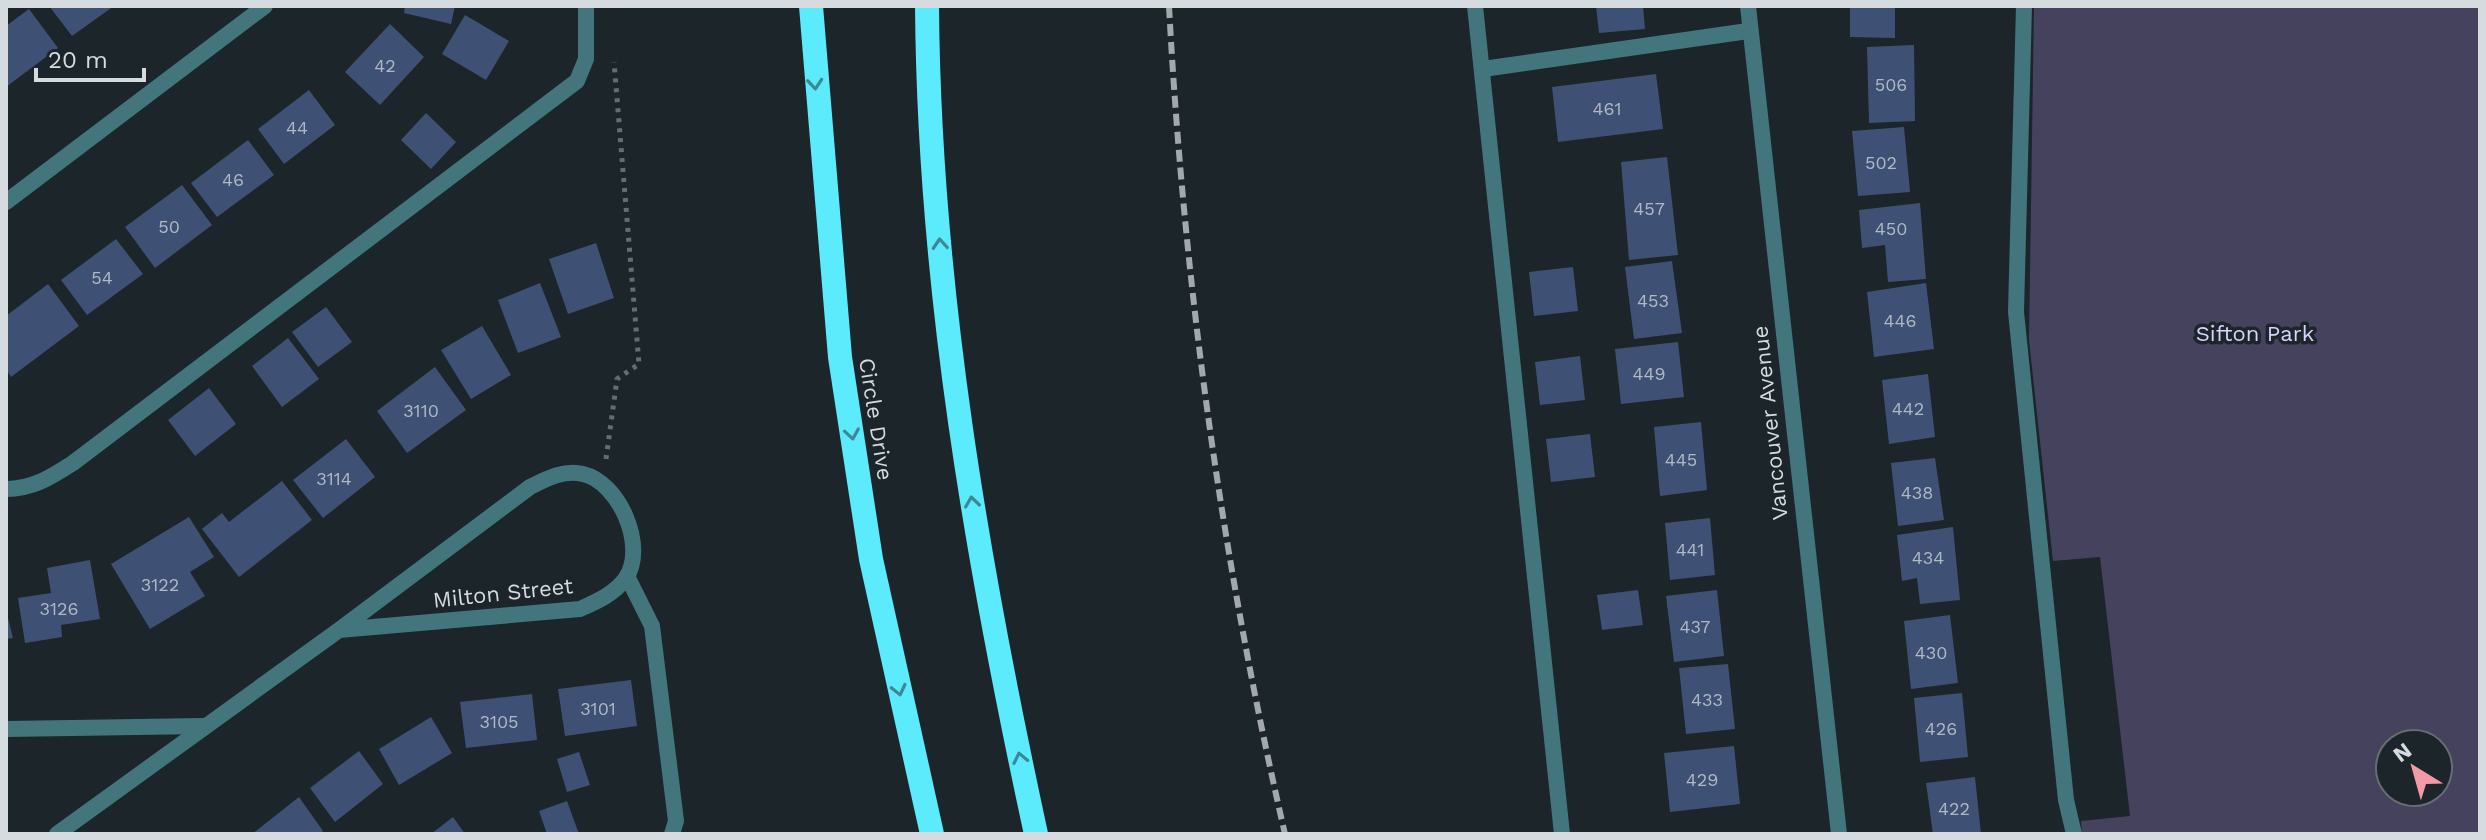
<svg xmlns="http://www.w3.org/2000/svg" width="2486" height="840" font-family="'Work Sans',sans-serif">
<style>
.green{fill:#45425d;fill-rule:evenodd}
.building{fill:#3e5174}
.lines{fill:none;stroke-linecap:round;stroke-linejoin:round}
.path{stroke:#666d72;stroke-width:5;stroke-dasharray:4 6;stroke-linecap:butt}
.lane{stroke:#43757d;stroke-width:16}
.street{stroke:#43757d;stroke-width:16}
.highway{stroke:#5ceafd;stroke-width:24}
.rail{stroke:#a2a8ac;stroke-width:6;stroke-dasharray:12 6;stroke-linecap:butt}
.oneway{stroke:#3c8894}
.labels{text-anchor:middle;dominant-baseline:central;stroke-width:7;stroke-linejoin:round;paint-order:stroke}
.number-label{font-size:18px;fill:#afb8c4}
.park-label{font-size:22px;fill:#d7d4fc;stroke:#1c252a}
.street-label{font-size:22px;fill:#d5dbde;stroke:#1c252a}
</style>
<rect width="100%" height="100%" fill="#1c252a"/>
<path class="green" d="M2034,6H2480V834H2082L2081,821L2130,816L2100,557L2053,561L2029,340ZM2390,744H2438V792H2390Z"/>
<g class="building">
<path d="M49,6H114L72,36Z"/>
<path d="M405,6H455L451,24L404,13Z"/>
<path d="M1596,6H1643L1645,29L1599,33Z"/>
<path d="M1850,6H1895V38L1850,37Z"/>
<path d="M29,9L58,48L6,87V26Z"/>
<path d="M465,15L509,41L486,80L442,54Z"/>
<path d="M390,24L424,57L380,105L345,72Z"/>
<path d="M1914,45L1915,121L1869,123L1867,47Z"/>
<path d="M1656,74L1663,129L1558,142L1552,87Z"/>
<path d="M309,90L335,125L284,164L258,129Z"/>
<path d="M426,113L456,142L431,169L401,140Z"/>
<path d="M1904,127L1910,192L1858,196L1852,131Z"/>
<path d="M248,140L274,175L217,217L191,183Z"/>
<path d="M1667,157L1678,255L1629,260L1621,162Z"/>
<path d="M182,185L212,225L155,268L125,227Z"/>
<path d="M1920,203L1926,279L1888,282L1885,245L1862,248L1859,210Z"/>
<path d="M116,239L143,274L87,315L61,280Z"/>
<path d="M596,243L614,298L568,314L549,259Z"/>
<path d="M1672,261L1682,333L1634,339L1625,267Z"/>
<path d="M1573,267L1578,311L1534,316L1529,272Z"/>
<path d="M540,283L561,337L518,353L498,300Z"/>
<path d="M1926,283L1934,349L1874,357L1867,292Z"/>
<path d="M48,284L79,326L11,377L6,369V316Z"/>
<path d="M326,307L352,342L318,367L292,332Z"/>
<path d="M482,326L511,375L471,399L441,350Z"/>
<path d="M288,338L319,379L282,407L252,366Z"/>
<path d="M1678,342L1684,397L1621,404L1615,349Z"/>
<path d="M1580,356L1585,400L1540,405L1535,362Z"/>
<path d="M435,367L466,410L407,453L377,411Z"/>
<path d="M1928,374L1935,437L1889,444L1882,380Z"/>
<path d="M209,388L236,424L195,456L168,420Z"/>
<path d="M1701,422L1707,490L1660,496L1654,427Z"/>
<path d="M1590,434L1595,477L1551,482L1546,439Z"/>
<path d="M346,439L375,477L323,518L293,480Z"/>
<path d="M1935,458L1944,520L1898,526L1891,463Z"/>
<path d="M282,481L312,520L239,577L202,529L222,513L229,522Z"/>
<path d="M189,517L214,557L190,572L205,596L150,629L111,564Z"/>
<path d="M1710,518L1715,575L1670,580L1665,523Z"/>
<path d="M1953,527L1960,600L1920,604L1917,578L1902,581L1897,535Z"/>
<path d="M90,560L100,619L61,625L62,637L25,643L18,598L51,593L47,568Z"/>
<path d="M1638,590L1643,625L1602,630L1597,595Z"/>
<path d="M1717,590L1724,656L1674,662L1666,596Z"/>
<path d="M6,610L13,638L6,639Z"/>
<path d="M1950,615L1958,683L1911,689L1904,621Z"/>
<path d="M1728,664L1735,729L1686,734L1679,668Z"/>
<path d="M631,680L637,726L565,736L558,689Z"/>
<path d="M1962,693L1968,757L1920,762L1914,698Z"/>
<path d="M532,694L537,740L466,748L460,702Z"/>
<path d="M431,717L452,753L399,785L379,749Z"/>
<path d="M1734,746L1740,804L1670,812L1664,753Z"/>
<path d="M359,751L383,784L335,822L310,788Z"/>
<path d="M579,752L590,785L567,792L557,759Z"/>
<path d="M1975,777L1981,834H1933L1926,783Z"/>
<path d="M299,797L323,831L319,834H252Z"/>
<path d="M567,801L579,834H547L539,811Z"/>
<path d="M453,817L465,834H431Z"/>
</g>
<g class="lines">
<path class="path" d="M606,459L617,379L639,364L614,62"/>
<g class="lane">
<path d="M1475,6L1562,834"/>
<path d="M2024,6L2016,312L2066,800L2074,834"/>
<path d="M1483,69L1748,31"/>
<path d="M6,489C33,489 51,477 73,463L577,81L586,59V6"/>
<path d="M627,576L652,626L676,821L672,834"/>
</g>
<g class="street">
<path d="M1748,6L1839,834"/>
<path d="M6,202L265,6"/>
<path d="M6,729L203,726"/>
<path d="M57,834L339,630L530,487C546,479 564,469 583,474C619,482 647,546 626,578C614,594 598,601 580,609L339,630"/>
</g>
<g class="highway">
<path d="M811,6L840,357L871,559L932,834"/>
<path d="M927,6C929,285 977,562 1036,834"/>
</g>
<path class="rail" d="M1169,6C1184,285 1222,562 1285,834"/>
</g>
<defs><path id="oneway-chevron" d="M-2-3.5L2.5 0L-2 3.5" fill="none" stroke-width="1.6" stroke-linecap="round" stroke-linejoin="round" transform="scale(2)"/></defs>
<g class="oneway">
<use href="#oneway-chevron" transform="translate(815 84) rotate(85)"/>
<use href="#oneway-chevron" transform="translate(940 244) rotate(-94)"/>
<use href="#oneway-chevron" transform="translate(852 434) rotate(81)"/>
<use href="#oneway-chevron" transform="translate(972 502) rotate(-98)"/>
<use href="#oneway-chevron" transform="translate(899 690) rotate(77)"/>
<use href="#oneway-chevron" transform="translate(1020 758) rotate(-102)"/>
</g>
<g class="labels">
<g class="number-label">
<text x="385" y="65">42</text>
<text x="1891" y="84">506</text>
<text x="1607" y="108">461</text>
<text x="297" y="127">44</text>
<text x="1881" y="162">502</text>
<text x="233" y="179">46</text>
<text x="1649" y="208">457</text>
<text x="169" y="226">50</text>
<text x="1891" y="228">450</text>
<text x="102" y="277">54</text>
<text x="1653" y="300">453</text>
<text x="1900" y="320">446</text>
<text x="1649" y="373">449</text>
<text x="1908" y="408">442</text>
<text x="421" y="410">3110</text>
<text x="1681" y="459">445</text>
<text x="334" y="478">3114</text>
<text x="1917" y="492">438</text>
<text x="1690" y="549">441</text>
<text x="1928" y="557">434</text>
<text x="160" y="584">3122</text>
<text x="59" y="608">3126</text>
<text x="1695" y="626">437</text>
<text x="1931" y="652">430</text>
<text x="1707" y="699">433</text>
<text x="598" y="708">3101</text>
<text x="499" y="721">3105</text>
<text x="1941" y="728">426</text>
<text x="1702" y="779">429</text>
<text x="1954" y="808">422</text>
</g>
<g class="park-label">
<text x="2255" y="333">Sifton Park</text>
</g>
<g class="street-label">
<text transform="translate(876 419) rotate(81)">Circle Drive</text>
<text transform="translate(1770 423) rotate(-96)">Vancouver Avenue</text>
<text transform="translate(503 593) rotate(-6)">Milton Street</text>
</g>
</g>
<rect width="2486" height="840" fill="none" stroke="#d5dbde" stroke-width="16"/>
<g transform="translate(2414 768) rotate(323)"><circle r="38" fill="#1c252a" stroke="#666e72" stroke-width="2"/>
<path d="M0-6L14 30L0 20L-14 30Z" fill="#f49aa6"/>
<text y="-12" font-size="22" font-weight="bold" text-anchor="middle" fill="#d5dbde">N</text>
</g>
<path d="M36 68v12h108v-12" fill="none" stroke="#d5dbde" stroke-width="4"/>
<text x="48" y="68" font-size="24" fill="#d5dbde" stroke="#1c252a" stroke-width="6" paint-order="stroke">20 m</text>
</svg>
